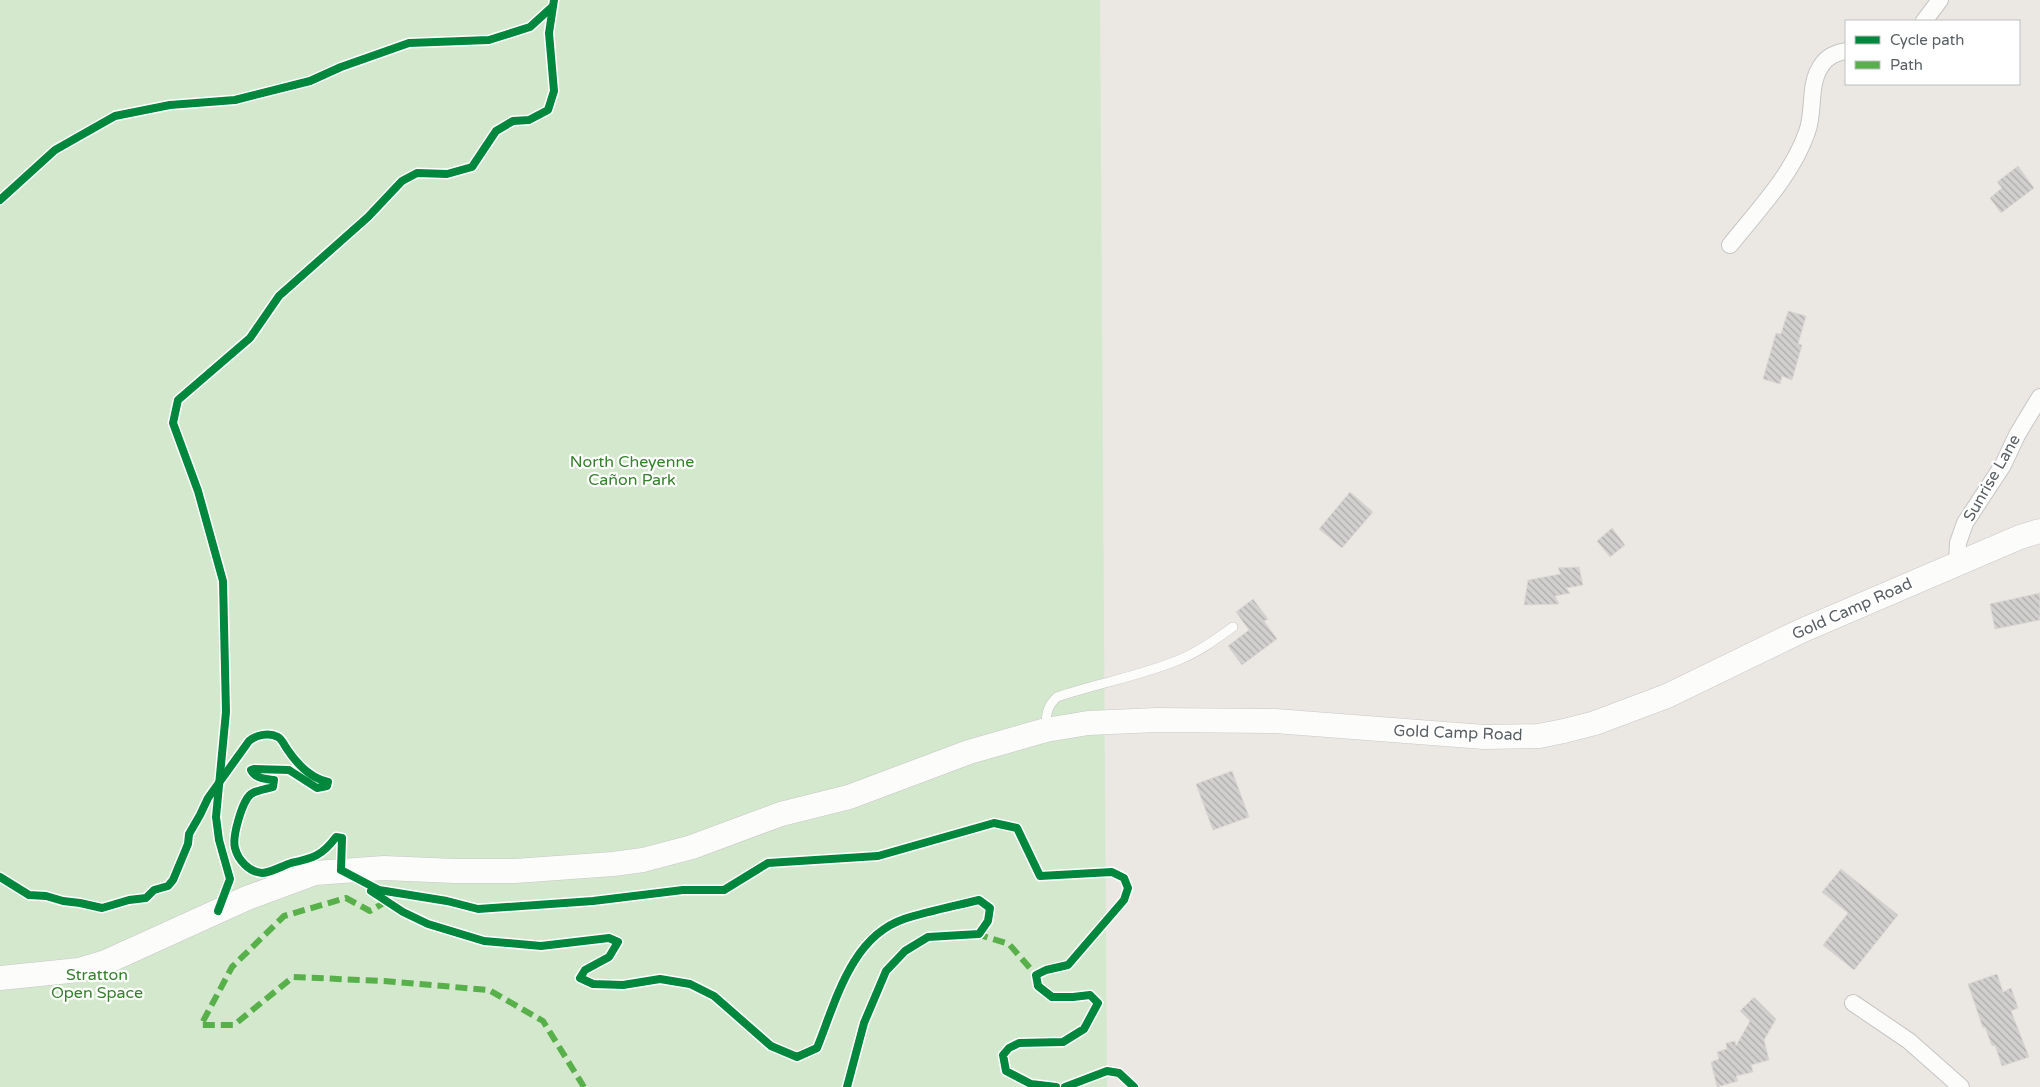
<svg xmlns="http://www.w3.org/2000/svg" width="2040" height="1087" font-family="'Varela Round',sans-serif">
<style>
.green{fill:#d4e8cd}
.building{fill:url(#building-back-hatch);stroke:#dad7d4}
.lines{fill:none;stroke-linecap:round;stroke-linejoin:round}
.lane-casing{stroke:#c6c5c5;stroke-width:10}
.street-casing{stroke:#c6c5c5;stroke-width:18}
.secondary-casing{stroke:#c7c7c7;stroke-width:25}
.lane{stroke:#fcfcfb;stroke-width:9}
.street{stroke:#fcfcfb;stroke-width:16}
.secondary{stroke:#fcfcfb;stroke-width:24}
.quiet{stroke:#58b04a;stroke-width:6;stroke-dasharray:12 6;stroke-linecap:butt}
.cycleway-casing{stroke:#fff;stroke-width:11}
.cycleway{stroke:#00873e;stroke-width:8}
.labels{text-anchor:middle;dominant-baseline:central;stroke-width:4.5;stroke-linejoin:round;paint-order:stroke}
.park-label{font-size:16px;fill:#35812c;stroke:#fff}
.street-label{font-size:16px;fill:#595f63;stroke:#fff}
</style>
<defs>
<pattern id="building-back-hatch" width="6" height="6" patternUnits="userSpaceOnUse" patternTransform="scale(1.25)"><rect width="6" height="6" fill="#d2d0ce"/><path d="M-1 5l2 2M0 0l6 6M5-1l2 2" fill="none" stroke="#adacab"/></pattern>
</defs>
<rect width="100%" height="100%" fill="#ebe8e4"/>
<path class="green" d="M0,0H1100L1107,1087H0Z"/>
<g class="building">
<path d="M2018,166L2034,188L2001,213L1990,198L2002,188L1997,182Z"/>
<path d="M1788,311L1806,316L1798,344L1802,345L1792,380L1782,376L1780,384L1763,379L1776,333L1781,334Z"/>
<path d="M1350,492L1373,512L1342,548L1319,529Z"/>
<path d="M1612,528L1625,545L1610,557L1597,541Z"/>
<path d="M1579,567L1583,585L1566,588L1570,593L1555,596L1559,604L1524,605L1528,580L1561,574L1558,568Z"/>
<path d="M2040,593V620L1995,629L1990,604Z"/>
<path d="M1253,599L1268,619L1264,621L1277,639L1242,665L1228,646L1249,630L1236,612Z"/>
<path d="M1232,771L1249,817L1213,830L1196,784Z"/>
<path d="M1841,869L1898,915L1854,970L1823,945L1848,913L1822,892Z"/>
<path d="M1997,974L2003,992L2011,988L2018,1008L2011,1011L2029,1057L2002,1066L1995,1045L1992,1046L1985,1027L1983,1028L1968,984Z"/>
<path d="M1754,997L1776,1019L1764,1040L1769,1060L1751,1065L1753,1072L1736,1076L1738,1081L1717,1087L1711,1062L1719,1059L1717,1052L1727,1049L1726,1043L1735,1041L1736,1046L1750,1021L1740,1011Z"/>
</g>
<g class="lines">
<g class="lane-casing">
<path id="lane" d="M1046,730C1046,716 1046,707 1057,697C1098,683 1141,676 1181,659C1200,651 1216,639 1233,627"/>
</g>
<g class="street-casing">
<g id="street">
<path d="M1924,21L1940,0"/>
<path d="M1730,245C1758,210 1792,175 1807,132C1815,111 1808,85 1821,66C1827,56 1836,53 1846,51"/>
<path d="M1957,563L1958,543L1965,523L2003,465L2017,435L2040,397"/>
<path d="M1853,1003L1909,1041L1961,1087"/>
</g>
</g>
<g class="secondary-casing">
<path id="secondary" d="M0,978L79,970L106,962L247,898L315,873L384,868L455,871H515L613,864L643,860L692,847L781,814L849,797L969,752L1046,730L1088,723L1157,720L1275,721L1484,737L1539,736L1564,731L1595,723L1667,696L1801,631L2020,537L2040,531"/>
</g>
<use href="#lane" class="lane"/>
<use href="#street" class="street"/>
<use href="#secondary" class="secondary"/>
<g class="quiet">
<path d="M387,901L370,911L346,898L284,916L232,967L201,1025H234L293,977L384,981L489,990L543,1021L584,1087"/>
<path d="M976,934L1009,944L1036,975"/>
</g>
<g class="cycleway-casing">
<g id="cycleway">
<path d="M0,200L55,150L115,116L170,105L235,100L310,81L341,67L409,43L489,40L530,27L552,7"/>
<path d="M341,870L379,890L447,901L478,909L593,901L683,890H724L768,863L878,856L994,823L1017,828L1040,876L1112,872L1124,878L1128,888L1124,900L1068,965L1046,970L1036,975L1038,986L1052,997H1073L1090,995L1098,1003L1084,1029L1063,1042L1019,1043L1009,1048L1003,1055L1006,1071L1031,1084L1056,1087"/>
<path d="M0,877L29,895L46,896L63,901L80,903L102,908L129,900L146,898L154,890L168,886L173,880L188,844L189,834L200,815L208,798L249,741C256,735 269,732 278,737C282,739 284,745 287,749C297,764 310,778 328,782L327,786L317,788L289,770L254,769L251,770C256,779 265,779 274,780L273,787C266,789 257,790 251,794C242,801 232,837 235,848C238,860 249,872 262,873C270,873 282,866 291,863C313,858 322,856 336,837L342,838L341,870"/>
<path d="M371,891L403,912L428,924L484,941L541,946L609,938L618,942L609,957L585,970L580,978L593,984L623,985L660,979L690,984L714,996L771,1046L797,1057L817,1048C836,1001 851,937 904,919C929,911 955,906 979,900L990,908L988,921L979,934L928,937L905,951L886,971L864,1023L847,1087"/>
<path d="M218,911L230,879L219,840L216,817L226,712L223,581L198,491L173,423L178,400L250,338L279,296L368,217L402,181L417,173L447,174L472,167L496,131L513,121L529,120L548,110L554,91L549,33L554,0"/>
<path d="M1065,1087L1107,1071L1119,1073L1134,1087"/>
</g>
</g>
<use href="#cycleway" class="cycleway"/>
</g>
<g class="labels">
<g class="park-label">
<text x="632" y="462">North Cheyenne<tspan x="632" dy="18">Cañon Park</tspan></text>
<text x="97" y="975">Stratton<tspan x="97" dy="18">Open Space</tspan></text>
</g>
<g class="street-label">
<text transform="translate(1992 478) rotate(-60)">Sunrise Lane</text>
<text transform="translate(1852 609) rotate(-24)">Gold Camp Road</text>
<text transform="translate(1458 733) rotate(2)">Gold Camp Road</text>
</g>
</g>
<rect x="1845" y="20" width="175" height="65" fill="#ffffff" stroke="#bdbfc1"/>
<rect x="1855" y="36" width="25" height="8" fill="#00873e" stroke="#bdbfc1"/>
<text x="1890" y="45" font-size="15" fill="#595f63">Cycle path</text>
<rect x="1855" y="61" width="25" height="8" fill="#58b04a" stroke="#bdbfc1"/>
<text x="1890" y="70" font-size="15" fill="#595f63">Path</text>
</svg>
